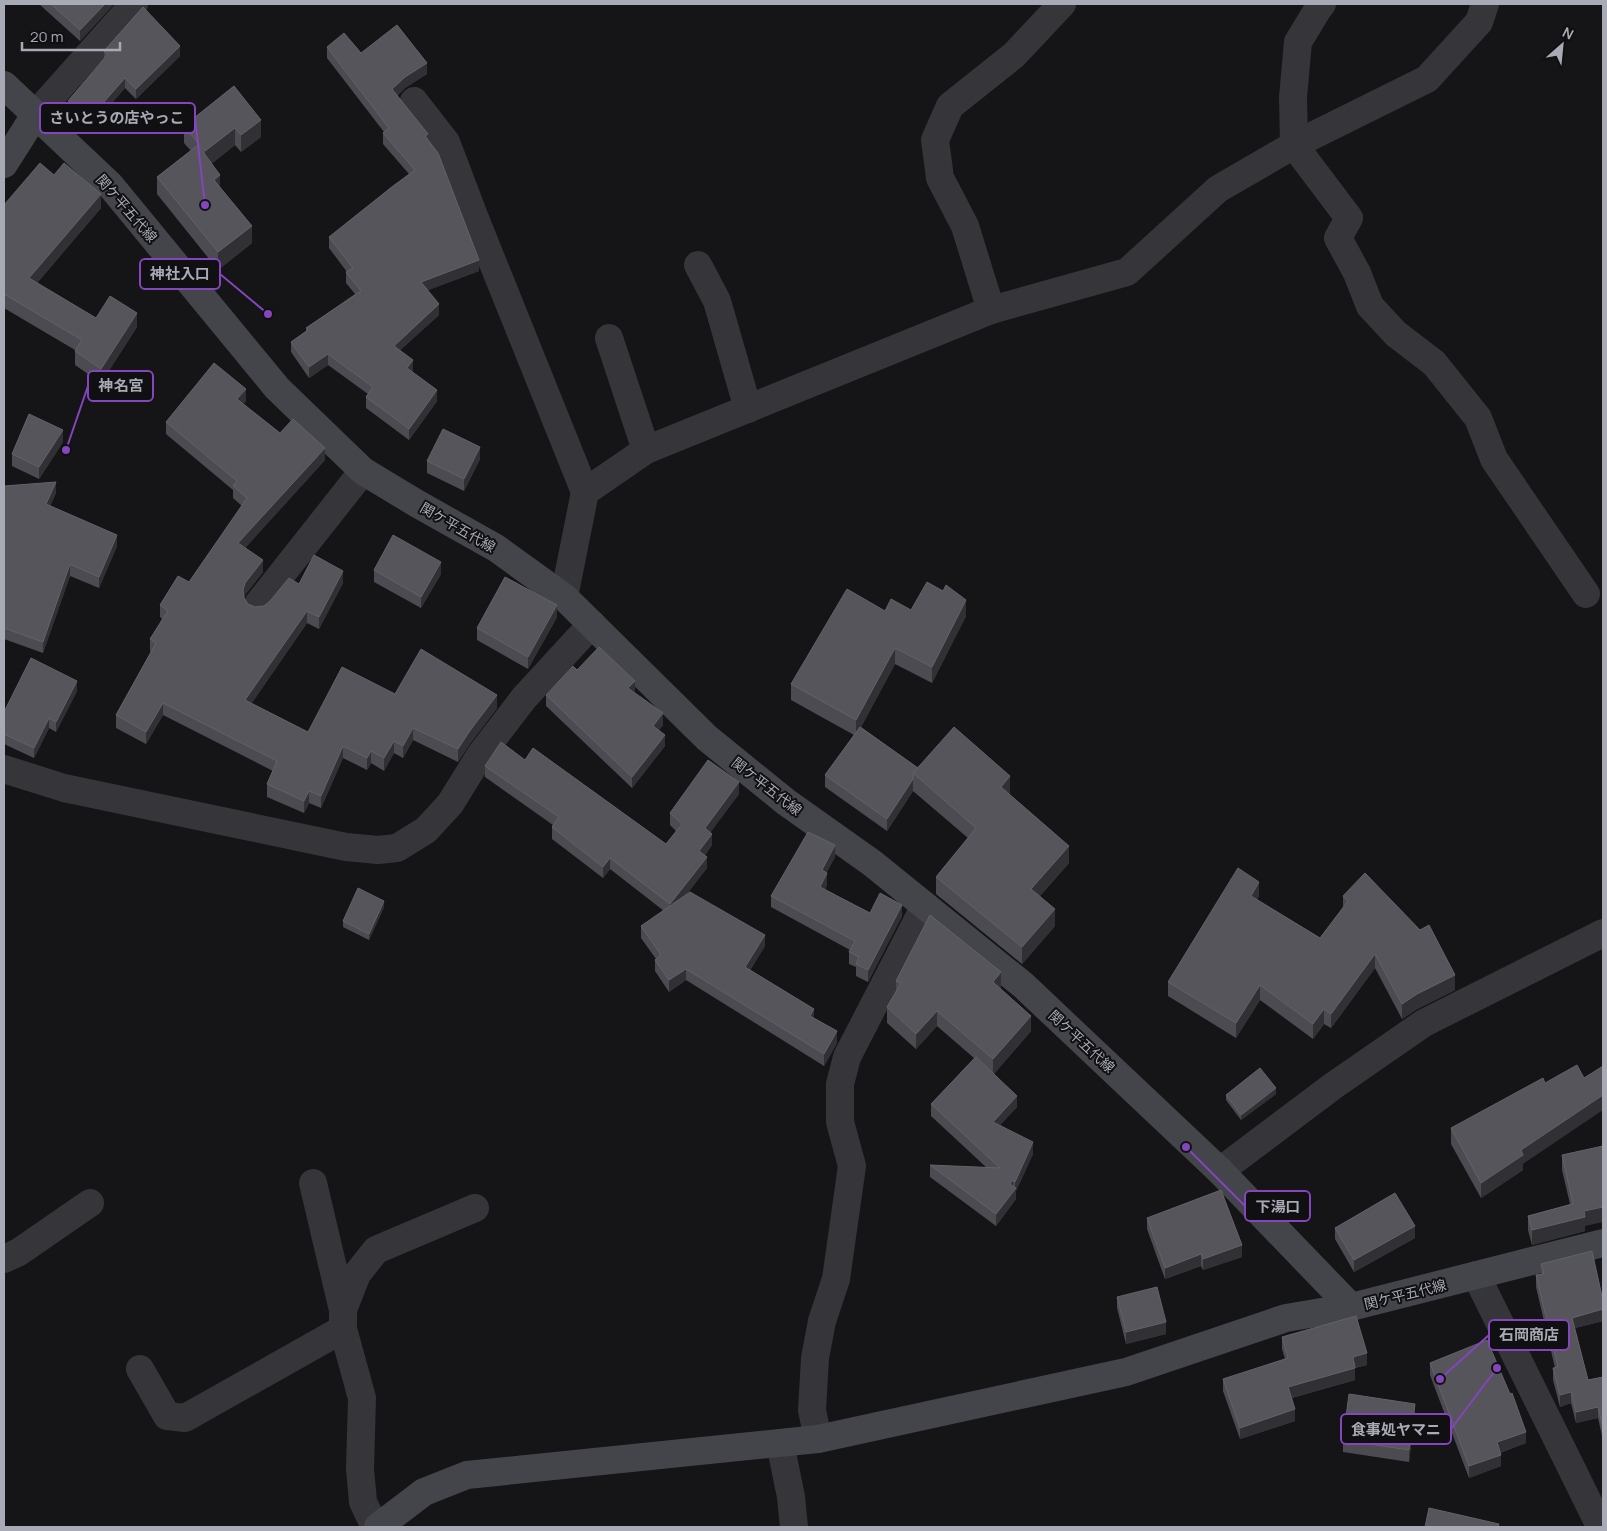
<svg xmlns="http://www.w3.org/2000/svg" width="1607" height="1531" font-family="Manrope,'Noto Sans JP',sans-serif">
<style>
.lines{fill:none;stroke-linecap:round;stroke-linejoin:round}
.street{stroke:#36363a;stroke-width:28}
.secondary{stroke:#44454a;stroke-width:28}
.wall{fill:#4b4b51}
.shaded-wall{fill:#313135}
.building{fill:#55555b;stroke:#626369}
.labels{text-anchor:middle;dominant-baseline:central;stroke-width:4;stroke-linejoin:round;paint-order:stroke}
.street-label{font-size:14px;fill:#a8aab5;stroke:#100f11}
.leader{fill:none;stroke:#8445bd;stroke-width:2}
.callout-dot{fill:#8445bd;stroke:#100f11;stroke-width:2}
.callout{fill:#100f11;stroke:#8445bd;stroke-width:2}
.callout-label{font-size:15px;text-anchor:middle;font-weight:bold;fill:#a8aab5}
</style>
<rect width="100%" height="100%" fill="#151416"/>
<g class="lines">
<g class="street">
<path d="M1322,4L1318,9L1298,42L1293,97L1294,145L1349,218L1338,238L1357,273L1370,306L1396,334L1434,363L1478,418L1494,459L1586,594"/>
<path d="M414,101L446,142L474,216L585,492"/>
<path d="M35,115L134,4"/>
<path d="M698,265L717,301L748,409"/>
<path d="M991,310L965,226L940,178L935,140L950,106L1014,55L1062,4"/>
<path d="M609,338L646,450"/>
<path d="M564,597L585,492L646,450L991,310L1127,272L1218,189L1294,145L1427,79L1479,22L1485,4"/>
<path d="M258,604L363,471"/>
<path d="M4,769L64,788L346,847L378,850L397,848L426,830L450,804L481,754L524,698L592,624"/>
<path d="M1220,1171L1333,1086L1424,1023L1603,933"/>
<path d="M313,1183L343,1310V1329L362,1398L360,1469L363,1502L375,1527"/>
<path d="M4,1259L19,1252L90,1203"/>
<path d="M1476,1275L1598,1522L1599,1527"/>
<path d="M343,1310L357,1274L376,1250L475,1208"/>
<path d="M140,1369L167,1416L185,1418L343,1329"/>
<path d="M818,1439L812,1410L815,1358L822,1321L836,1279L852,1166L840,1122V1084L847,1057L925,906"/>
<path d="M780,1443L791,1497L794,1527"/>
</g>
<g class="secondary">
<path d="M4,85L110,185L277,388L363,471L416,503L496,548L564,597L707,738L786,802L872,863L1023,985L1220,1171L1351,1307"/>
<path d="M4,164L35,115"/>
<path d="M378,1527L424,1492L467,1475L818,1439L1126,1372L1286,1318L1351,1307L1603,1243"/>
</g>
</g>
<g class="wall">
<path d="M39,4H114L80,41Z"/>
<path d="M327,47L361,53L427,74L405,88L397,96L428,139L479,271L428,290L439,315L400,350L413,371L412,372L437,401L409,440L366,408V397L368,394L328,365L309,378L291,352V342L306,331V328L355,294L346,283V272H347L329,248V237L409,174L383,144V133L384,132L327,58Z"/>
<path d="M104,51L180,56L136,99L125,88L89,129L68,111V101L104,59Z"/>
<path d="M234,86L261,137L241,152L235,145L211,164L220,187L252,243L218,270L157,194V177L191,151L184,143V126Z"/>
<path d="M54,175L101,208L37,283L96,318L137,327L101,383L75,365V350L4,308V205Z"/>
<path d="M246,401L243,404L280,433L325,460L245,548L263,572L245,595L244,598L248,604L255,607L264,606L299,584L343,583L319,629L307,623L251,704L308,732L395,694L497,708L469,745L458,762L413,740L403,758L394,753L384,771L371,763L367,770L343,758L321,808L309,803L304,813L267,797V784L273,771L163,715L146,744L116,728V715L151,652L150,651V639L162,619L160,617V605L189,582L242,506L233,498V490L166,434V422Z"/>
<path d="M63,442L39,479L12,466V454Z"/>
<path d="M480,459L464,491L427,473V461Z"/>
<path d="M4,486L56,493L50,506L117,546L99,588L70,576L43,653L4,639Z"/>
<path d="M374,570L441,574L421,608L374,582Z"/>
<path d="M911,610L966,616L932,683L895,664L861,727L918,768L1010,794H1009L1069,863L1040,896L1055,926L1022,964L936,894V877L968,838L913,791L887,831L825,787V775L854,735L791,700V684L885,611Z"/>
<path d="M557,617L528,669L477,640V628Z"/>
<path d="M577,670L663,725L659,730L665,746L632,788L546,706V695Z"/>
<path d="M77,691L56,732L49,728L34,758L4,744V712Z"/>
<path d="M525,760L666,844L676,831L670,825V813L739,794L710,832L712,845L705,855L707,868L686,895L765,946L750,970L814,1018L837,1043L824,1066L686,980L669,992L655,971V960L656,959L641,938V926L664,911L610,869L603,878L552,839V827L553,825L485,777V766Z"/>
<path d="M835,857L826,873L827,885L825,890L870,913L902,916L868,982L856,976V967L849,964V952L850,950L771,907V896Z"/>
<path d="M1259,896L1257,900L1320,938L1343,908V896L1455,990L1417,1009L1402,1019L1375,968L1331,1028L1324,1024L1313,1039L1260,1000L1236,1038L1168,996V982Z"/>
<path d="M384,907L369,940L343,927V921Z"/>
<path d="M896,981L1001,988L1000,989L1031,1031L994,1074L1017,1107L1000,1125L1033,1154L1016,1191V1199L996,1226L930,1177V1165L987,1168L931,1116V1104L974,1058L937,1026L916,1049L887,1023V1007L896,992Z"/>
<path d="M1276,1094L1241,1120L1226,1100V1095Z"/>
<path d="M1451,1128L1523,1164V1170L1481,1198L1451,1144Z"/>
<path d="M1562,1155L1585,1226V1231L1532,1245L1528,1230V1216L1570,1204L1562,1170Z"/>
<path d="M1147,1218L1242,1257L1203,1270L1201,1266L1165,1279L1147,1229Z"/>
<path d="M1335,1228L1415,1238L1354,1272L1335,1239Z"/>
<path d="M1541,1264L1603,1301V1321L1575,1328L1588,1380L1603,1377V1440L1598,1418L1576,1423L1571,1403L1560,1407L1553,1380V1368H1555L1536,1287V1275L1541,1274Z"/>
<path d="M1117,1297L1166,1334L1126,1344L1117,1308Z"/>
<path d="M1282,1337L1367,1365L1355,1368V1380L1292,1398L1295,1421L1240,1439L1223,1391V1379L1285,1359L1282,1349Z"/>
<path d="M1430,1363L1526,1443L1500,1453L1501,1466L1469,1478L1430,1375Z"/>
<path d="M1415,1415L1409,1462L1343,1452V1440Z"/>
</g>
<g class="shaded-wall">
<path d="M105,4H114L80,41V30Z"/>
<path d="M180,46V56L136,99V89Z"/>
<path d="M427,63V74L405,88L392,100V89L405,77Z"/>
<path d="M125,78V88L89,129V119Z"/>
<path d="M261,120V137L241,152V135Z"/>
<path d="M235,128V145L205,169V151Z"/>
<path d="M220,175V192L214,180Z"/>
<path d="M101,194V208L29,292V278Z"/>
<path d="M252,226V243L218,270V252Z"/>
<path d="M479,260V271L421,293V282Z"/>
<path d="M439,304V315L394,356V346Z"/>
<path d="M137,313V327L101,383V369Z"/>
<path d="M328,354V365L309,378V367Z"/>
<path d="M413,360V371L407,379V368Z"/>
<path d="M246,389V401L237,412V399Z"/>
<path d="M437,390V401L409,440V429Z"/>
<path d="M63,430V442L39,479V467Z"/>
<path d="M480,447V459L464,491V479Z"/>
<path d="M325,448V460L238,556V543Z"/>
<path d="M56,482V493L46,515V504Z"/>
<path d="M117,535V546L99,588V577Z"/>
<path d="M263,560V572L245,595L243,602V590L245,583Z"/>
<path d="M441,562V574L421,608V597Z"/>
<path d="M70,564V576L43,653V642Z"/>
<path d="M343,571V583L319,629V617Z"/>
<path d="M966,600V616L932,683V667Z"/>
<path d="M557,605V617L528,669V657Z"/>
<path d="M307,611V623L245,713V700Z"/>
<path d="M895,648V664L856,736V720Z"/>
<path d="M77,681V691L56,732V722Z"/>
<path d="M635,681V692L628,688Z"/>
<path d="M497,695V708L469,745L458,762V749L469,732Z"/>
<path d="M163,703V715L146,744V732Z"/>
<path d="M663,713V725L653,737V726Z"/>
<path d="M49,718V728L34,758V748Z"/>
<path d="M413,728V740L403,758V746Z"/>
<path d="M665,735V746L632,788V777Z"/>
<path d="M394,741V753L384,771V758Z"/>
<path d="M343,746V758L321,808V796Z"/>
<path d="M371,751V763L367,770V758Z"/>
<path d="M1010,776V794L1001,804V787Z"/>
<path d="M913,779V791L887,831V819Z"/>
<path d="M739,782V794L705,840V828Z"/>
<path d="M309,791V803L304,813V801Z"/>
<path d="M712,834V845L699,862V851Z"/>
<path d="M835,845V857L822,882V870Z"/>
<path d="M1069,846V863L1031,906V889Z"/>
<path d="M707,857V868L670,915V904Z"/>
<path d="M610,858V869L603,878V867Z"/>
<path d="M827,873V885L820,899V887Z"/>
<path d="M1259,882V896L1251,910V896Z"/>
<path d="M384,901V907L369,940V934Z"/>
<path d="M902,905V916L868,982V970Z"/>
<path d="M1055,909V926L1022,964V947Z"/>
<path d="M765,935V946L745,979V967Z"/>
<path d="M1375,954V968L1331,1028V1014Z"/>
<path d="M686,969V980L669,992V980Z"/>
<path d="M1001,972V988L993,998V982Z"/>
<path d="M1455,975V990L1417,1009L1402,1019V1004L1417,994Z"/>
<path d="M1260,985V1000L1236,1038V1023Z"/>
<path d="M814,1009V1021L810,1016Z"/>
<path d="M1324,1009V1024L1313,1039V1024Z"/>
<path d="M937,1011V1026L916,1049V1034Z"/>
<path d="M1031,1016V1031L993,1075V1059Z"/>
<path d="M837,1031V1043L824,1066V1054Z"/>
<path d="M1276,1088V1094L1241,1120V1115Z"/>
<path d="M1603,1095V1110L1523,1164V1170L1481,1198V1183L1521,1150Z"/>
<path d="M1017,1096V1107L993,1133V1122Z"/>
<path d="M1033,1142V1154L1016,1191V1199L996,1226V1214L1010,1184L1013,1180V1191L1015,1189V1182Z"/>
<path d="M1603,1207V1222L1585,1226V1231L1532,1245V1230L1584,1211Z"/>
<path d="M1415,1226V1238L1354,1272V1260Z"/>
<path d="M1242,1245V1257L1203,1270V1259Z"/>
<path d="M1201,1254V1266L1165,1279V1268Z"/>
<path d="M1603,1309V1321L1572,1329V1318Z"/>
<path d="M1166,1322V1334L1126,1344V1332Z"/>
<path d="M1367,1353V1365L1353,1368V1357Z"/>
<path d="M1355,1368V1380L1288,1399V1387Z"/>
<path d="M1571,1392V1403L1560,1407V1395Z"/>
<path d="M1415,1404V1415L1409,1462V1450Z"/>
<path d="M1598,1407V1418L1576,1423V1412Z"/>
<path d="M1295,1409V1421L1240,1439V1428Z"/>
<path d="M1526,1432V1443L1497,1454V1442Z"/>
<path d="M1501,1455V1466L1469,1478V1466Z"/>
</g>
<g class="building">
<path d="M51,4H105L80,30Z"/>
<path d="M143,7L180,46L136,89L125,78L89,119L68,101L108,54L104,51Z"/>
<path d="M397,25L427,63L405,77L392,89L428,134L425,136L438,153L479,260L421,282L439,304L394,346L413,360L407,368L437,390L409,429L366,397L373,387L328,354L309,367L291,342L308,330L306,328L361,291L346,272L353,268L329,237L393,186L415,170L383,133L389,128L327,47L344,33L361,53Z"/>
<path d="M234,86L261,120L241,135L235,128L205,151L184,126Z"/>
<path d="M198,145L220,175L214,180L252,226L218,252L157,177Z"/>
<path d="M40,163L54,175L64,163L101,194L29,278L96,318L110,296L137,313L101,369L75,351L82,340L4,294V205Z"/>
<path d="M214,363L246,389L237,399L280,433L293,419L325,448L238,543L263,560L245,583L243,590L244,598L248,604L255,607L264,606L270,601L289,578L299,584L314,555L343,571L319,617L307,611L245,700L308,732L342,667L395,694L421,649L497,695L469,732L458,749L413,728L403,746L394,741L384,758L371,751L367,758L343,746L321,796L309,791L304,801L267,784L277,761L163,703L146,732L116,715L156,643L150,639L168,611L160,605L178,576L189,582L247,498L233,486L237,481L166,422Z"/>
<path d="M29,414L63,430L39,467L12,454Z"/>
<path d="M443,429L480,447L464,479L427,461Z"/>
<path d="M56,482L46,504L117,535L99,577L70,564L43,642L4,628V486Z"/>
<path d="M393,535L441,562L421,597L374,570Z"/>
<path d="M505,577L557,605L528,657L477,628Z"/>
<path d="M927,582L943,591L946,585L966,600L932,667L895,648L856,720L791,684L847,589L885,611L891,599L911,610Z"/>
<path d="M599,647L635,681L628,688L663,713L653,726L665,735L632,777L546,695L573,666L577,670Z"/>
<path d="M31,658L77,681L56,722L49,718L34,748L4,734V712Z"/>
<path d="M860,727L918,768L913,773V779L887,819L825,775Z"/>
<path d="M954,727L1010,776L1001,787L1069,846L1031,889L1055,909L1022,947L936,877L976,828L913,773Z"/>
<path d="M501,742L525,760L533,748L666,844L682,824L670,813L708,760L739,782L705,828L712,834L699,851L707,857L670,904L610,858L603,867L552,827L559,817L485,766Z"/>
<path d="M808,832L835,845L822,870L827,873L820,887L870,913L880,893L902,905L868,970L856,964L859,957L849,952L855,941L771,896Z"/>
<path d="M1238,868L1259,882L1251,896L1320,938L1348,901L1343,896L1365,873L1420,930L1429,925L1455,975L1417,994L1402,1004L1375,954L1331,1014L1324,1009L1313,1024L1260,985L1236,1023L1168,982Z"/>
<path d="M358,888L384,901L369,934L343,921Z"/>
<path d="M690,892L765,935L745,967L814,1009L810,1016L837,1031L824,1054L686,969L669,980L655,960L661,955L641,926Z"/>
<path d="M930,915L1001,972L993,982L1031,1016L993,1059L937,1011L916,1034L887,1007L901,983L896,981Z"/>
<path d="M976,1057L1017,1096L993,1122L1033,1142L1015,1182L1013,1180L1010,1184L1016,1188L996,1214L930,1165L1000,1168L931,1104Z"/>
<path d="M1577,1065L1584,1078L1603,1066V1095L1521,1150L1523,1155L1481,1183L1451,1128L1543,1078L1545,1083Z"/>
<path d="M1260,1068L1276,1088L1241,1115L1226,1095Z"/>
<path d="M1603,1146V1207L1584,1211L1585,1217L1532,1230L1528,1216L1573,1204L1562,1155Z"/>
<path d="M1221,1190L1242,1245L1203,1259L1201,1254L1165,1268L1147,1218Z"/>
<path d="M1395,1193L1415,1226L1354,1260L1335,1228Z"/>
<path d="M1592,1251L1603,1301V1309L1572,1318L1588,1380L1603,1377V1428L1598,1407L1576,1412L1571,1392L1560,1395L1553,1368L1558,1367L1536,1275L1544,1274L1541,1264Z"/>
<path d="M1157,1287L1166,1322L1126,1332L1117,1297Z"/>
<path d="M1356,1316L1367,1353L1353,1357L1355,1368L1288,1387L1295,1409L1240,1428L1223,1379L1288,1358L1282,1337Z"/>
<path d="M1487,1340L1510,1394L1512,1393L1526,1432L1497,1442L1501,1455L1469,1466L1430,1363Z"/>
<path d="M1349,1394L1415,1404L1409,1450L1343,1440Z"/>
<path d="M1429,1508L1499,1524L1498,1527H1425Z"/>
</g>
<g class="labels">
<g class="street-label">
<text transform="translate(127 208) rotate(49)">関ケ平五代線</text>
<text transform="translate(458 527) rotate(30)">関ケ平五代線</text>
<text transform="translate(767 786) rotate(38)">関ケ平五代線</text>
<text transform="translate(1082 1041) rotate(43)">関ケ平五代線</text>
<text transform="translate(1405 1294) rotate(-14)">関ケ平五代線</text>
</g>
</g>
<path class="leader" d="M205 205L195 118M268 314L220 274M66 450L88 386M1186 1147L1245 1206M1440 1379L1489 1335M1497 1368L1451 1429"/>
<g class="callout-dot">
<circle cx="205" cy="205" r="5"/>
<circle cx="268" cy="314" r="5"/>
<circle cx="66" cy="450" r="5"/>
<circle cx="1186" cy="1147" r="5"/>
<circle cx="1440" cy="1379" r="5"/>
<circle cx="1497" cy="1368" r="5"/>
</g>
<g class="callout">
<rect x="40" y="103" width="155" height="30" rx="5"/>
<rect x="140" y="259" width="80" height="30" rx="5"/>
<rect x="88" y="371" width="65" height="30" rx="5"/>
<rect x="1245" y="1191" width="65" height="30" rx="5"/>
<rect x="1489" y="1320" width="80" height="30" rx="5"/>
<rect x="1341" y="1414" width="110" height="30" rx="5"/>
</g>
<g class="callout-label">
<text x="117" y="123">さいとうの店やっこ</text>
<text x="180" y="279">神社入口</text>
<text x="121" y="391">神名宮</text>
<text x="1278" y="1212">下湯口</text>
<text x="1529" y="1340">石岡商店</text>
<text x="1396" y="1435">食事処ヤマニ</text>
</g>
<rect width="1607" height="1531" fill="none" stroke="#a8aab5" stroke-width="10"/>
<g transform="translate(1562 45) rotate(27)" stroke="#100f11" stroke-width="4" paint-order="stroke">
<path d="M0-4L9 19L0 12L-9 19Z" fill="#a8aab5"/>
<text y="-8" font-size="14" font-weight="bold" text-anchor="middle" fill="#a8aab5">N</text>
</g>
<path d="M22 42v8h98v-8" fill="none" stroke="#a8aab5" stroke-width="2.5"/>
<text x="30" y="42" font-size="15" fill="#a8aab5" stroke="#100f11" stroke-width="4" paint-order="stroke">20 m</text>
</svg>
